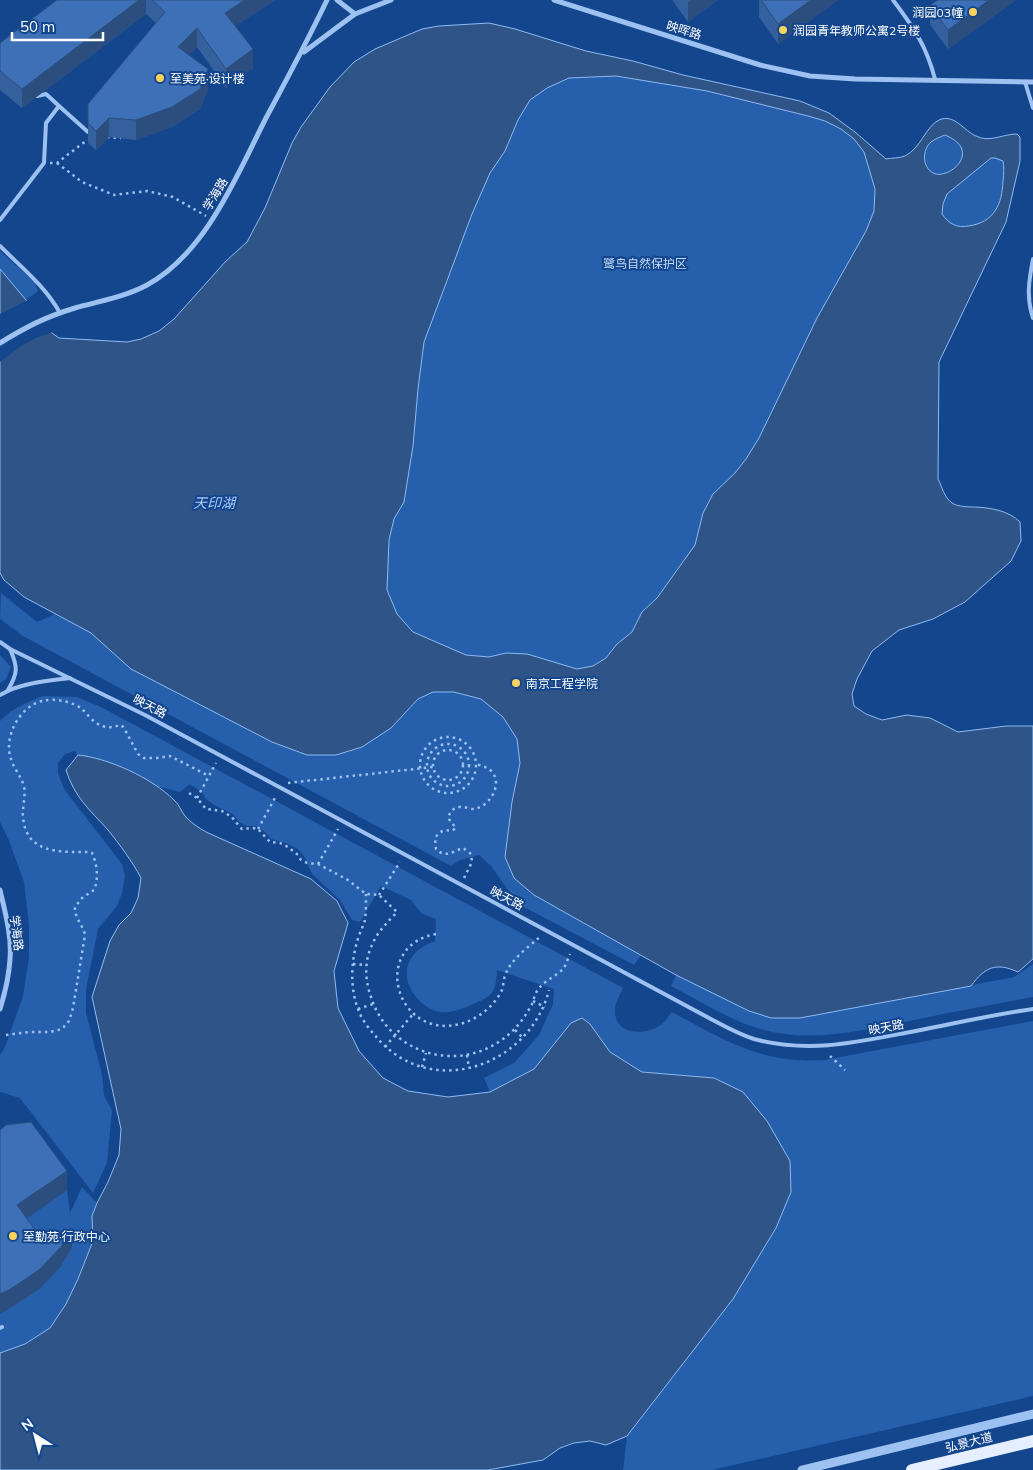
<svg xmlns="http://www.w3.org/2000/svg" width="1033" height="1470" font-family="Mulish,'Noto Sans SC',sans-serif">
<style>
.green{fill:#265fac}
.water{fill:#2f5488;stroke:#8fbbf4;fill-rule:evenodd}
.pier{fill:#14468d}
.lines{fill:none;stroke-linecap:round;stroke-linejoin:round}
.path{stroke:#9dc1f0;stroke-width:2.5;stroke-dasharray:2.5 4;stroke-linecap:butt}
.service{stroke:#9dc1f0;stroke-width:4}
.minor{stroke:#9dc1f0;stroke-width:5}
.tertiary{stroke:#9dc1f0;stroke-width:9}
.primary{stroke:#e6efff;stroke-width:12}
.wall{fill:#34609d}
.shaded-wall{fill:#2b4e7f}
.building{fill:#3d70b6;stroke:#2b4e7f}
.poi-dot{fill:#ffd45c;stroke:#14468d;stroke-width:2}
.labels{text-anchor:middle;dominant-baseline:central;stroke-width:4;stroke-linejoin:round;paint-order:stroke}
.poi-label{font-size:12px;fill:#fff;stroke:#14468d;text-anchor:start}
.street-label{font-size:12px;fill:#fff;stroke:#14468d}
.park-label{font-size:12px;fill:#c4dcfc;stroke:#14468d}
.water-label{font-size:14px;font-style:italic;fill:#a9cbf8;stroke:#14468d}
</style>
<rect width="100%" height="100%" fill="#14468d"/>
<g class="green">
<path d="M616,76L707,91L808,116L825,121L841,129L854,138L864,152L875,189L874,211L866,231L817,318L759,438L746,459L735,473L713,494L703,513L695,545L657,598L642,612L632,632L617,644L606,658L593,666L577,669L527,654L506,653L489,657L466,655L413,632L397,614L387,590L389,540L394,519L404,502L413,446L418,389L424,342L472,214L490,173L505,151L518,120L530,100L547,88L569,78Z"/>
<path d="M945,135C984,151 948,181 933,173C922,167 922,150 931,142C935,139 940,137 945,135Z"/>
<path d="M991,158H995L1003,161C1004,167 1004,174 1003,181C1002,205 994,222 969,226C956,228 949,224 942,214L943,204L947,194Z"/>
<path d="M0,251L35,283L38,291L26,300L0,269Z"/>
<path d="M1,593L37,622L55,614L91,633L131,669L272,742L391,728L418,699L433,692H454L481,699L503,717L517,739L520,763L512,802L505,857L514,878L534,895L641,955L634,965L524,907L515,900L491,866L479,855L460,860L451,866L23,636L0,619Z"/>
<path d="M0,655L11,667L6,679L0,683Z"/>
<path d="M43,696L77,697L101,707L623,988C620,995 615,1002 615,1011C615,1036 647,1036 662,1024C666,1021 669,1015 672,1012C711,1033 752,1058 797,1060C806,1061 815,1060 824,1060L1033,1021V1396L712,1470H623L627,1436L733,1299L714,1078L642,1072L610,1052L590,1024L552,1048L534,1069L490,1092L484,1078L514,1063L539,1035L553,1004L554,989L497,970C496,991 494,996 473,1004C462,1009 448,1015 436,1011C429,1009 422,1004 417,998C397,975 408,950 435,941L436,919L422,914L411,900L381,886L360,922L352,920L340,900L312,874L304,856L298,849L286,843L271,839L265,832L256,826H247L239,822L233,814L214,805L205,798L203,793L190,784L180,792L155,786L78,756L75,751L65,754L58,763V773L64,789L122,864L125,876L122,893L117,906L98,929L86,989V1013L102,1074L104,1096L112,1110L107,1163L93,1193L20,1098L0,1092V1055L5,1047L23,996L29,957V925L24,882L8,838L0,822V721C12,708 27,703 43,696Z"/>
<path d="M1033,964V997C993,1004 953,1012 914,1020C863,1030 811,1044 760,1029C729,1020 700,1001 671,986L676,975L749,1011L800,1018L1014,977Z"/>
<path d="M82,1187L97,1203L92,1216L93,1241L78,1279L66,1304L50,1328L25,1344L0,1353V1314L39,1289L61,1266L43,1260L17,1225L67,1190L70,1213Z"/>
</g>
<g class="water">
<path d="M489,23L515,29L586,51L633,61L683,75L800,101L829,113L855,132L886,159C891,158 900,158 905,156C921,148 926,126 939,120C954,113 964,131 976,136C989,143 1003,134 1017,134L1020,137V161L1006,222L939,362L938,479C942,487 944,497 952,503C958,507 969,507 976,507C992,508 1009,511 1020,522L1021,541L1011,561L965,602L933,619L899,630L872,651L857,679L852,694L854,706L866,714L882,720L907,715L930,718L958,732L1006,726H1033V959L1018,972C996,962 985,967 971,986L800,1018H771L749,1011L676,975L534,895L514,878L505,857L512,802L520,763L517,739L503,717L481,699L454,692H433L418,699L391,728L362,747L336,755H307L272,742L131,669L91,633L24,597L4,580L0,573V269L26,300L49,331L59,338L127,342L141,339L159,331L174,319L226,261L247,242L265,208L292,143L301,127L330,87L354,62L375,49L422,29L439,26ZM616,76L707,91L808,116L825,121L841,129L854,139L864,152L875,189L874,211L866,231L817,318L759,438L746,459L735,473L713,494L703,513L695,545L657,598L642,612L632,632L617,644L606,658L593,666L577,669L527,654L506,653L489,657L466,655L413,632L397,614L387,590L389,540L394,519L404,502L413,446L418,389L424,342L472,214L490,173L505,151L518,120L530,100L547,88L569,78ZM945,135C984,151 948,181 933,173C922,167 922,150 931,142C935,139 940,137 945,135ZM991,158H995L1003,161C1004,167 1004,174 1003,181C1002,205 994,222 969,226C956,228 949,224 942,214L943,204L947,194Z"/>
<path d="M78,755C108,758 152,778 174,800C179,804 181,811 185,816C191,823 199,828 206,832L311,879L337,901L348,923L334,971L338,1008L359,1051L383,1078L408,1091L448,1097L490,1092L534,1069L571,1023L582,1018L590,1024L610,1052L642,1072L714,1078L743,1092L767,1121L790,1161L791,1192L776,1228L733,1299L627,1436L606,1445L590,1441L574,1443L560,1448L543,1460L488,1470H0V1353L25,1344L50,1328L66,1304L78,1279L93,1241L92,1216L97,1203L108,1182L119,1155L121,1129L92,997L110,941L119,925L131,913L138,898L141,878C132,861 120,845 108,830C89,809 75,798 66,770Z"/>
</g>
<path class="pier" d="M28,300L53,332L38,337L21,346L0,362V314Z"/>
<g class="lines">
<g class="path">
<path d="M107,137L121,138"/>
<path d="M50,163H57L83,143L90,140"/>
<path d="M57,163L82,182L114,195L147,191L173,197L206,216"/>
<circle cx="448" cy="765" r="28"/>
<circle cx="448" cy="765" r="21"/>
<circle cx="448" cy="765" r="15"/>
<path d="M288,783L433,767"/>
<path d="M189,793L197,798L206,809L222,811L232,817L239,826L242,829L253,828L258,829L270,842L280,843L288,847L298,855L301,860L307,863L318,864L348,880L366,894L379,895L397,912C387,923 378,931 372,945C364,962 365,980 371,997C388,1052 454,1073 500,1041C515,1031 524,1019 532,1004C534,998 536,991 540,987C547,979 558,975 564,968C566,964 568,958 570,954"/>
<path d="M197,798L216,763"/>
<path d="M258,829L276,796"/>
<path d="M318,864L338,829"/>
<path d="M464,878L472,862L471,854L463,848C453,851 446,859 436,849L435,838C440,831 444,829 452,831L456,828L448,818C450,812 453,808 459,807C464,806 469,809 474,809C489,807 502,786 493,773C489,768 483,766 476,764"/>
<path d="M366,894C366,902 366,912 365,920C363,927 359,934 357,942C351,963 350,988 358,1009C362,1021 371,1031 379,1040C434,1100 530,1065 549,990"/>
<path d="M379,895L400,862"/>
<path d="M436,934C379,944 390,1016 436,1025C462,1030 489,1014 501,992C504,986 503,979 506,973C512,959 528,947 540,937"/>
<path d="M353,964L366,965"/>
<path d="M533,1001L545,1007"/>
<path d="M358,1009L373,1004"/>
<path d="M515,1030L524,1039"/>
<path d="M6,1035L29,1032H50L62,1029L69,1021L73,1008L85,935C83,925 74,917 75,907L82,898L94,890C99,879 97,863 92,853L88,852C60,852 26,854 23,817C22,807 26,797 24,786C21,776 14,769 11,759C3,737 20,706 42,701C54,698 72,701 82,709C89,716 95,725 106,727C111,728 116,726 121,725L124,728L138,754L144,758H157L170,756L209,776"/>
<path d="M385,1047L414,1013"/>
<path d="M467,1055L469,1068"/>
<path d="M830,1056L845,1070"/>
<path d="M422,1067L426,1053"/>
</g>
<g class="service">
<path d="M893,0C914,28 926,45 935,79"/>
<path d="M1025,82L1033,108"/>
<path d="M59,106L88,132"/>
<path d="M0,220L44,163L46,123L59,106L46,94L37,96"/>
<path d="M0,246C21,267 45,286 60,313"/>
<path d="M1033,259C1029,280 1026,297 1033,318"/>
<path d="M0,642L10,649L145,715L709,1018C724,1026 738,1034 754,1039C807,1053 854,1043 905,1033C948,1025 990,1015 1033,1009"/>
<path d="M8,690C18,673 18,667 10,649"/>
<path d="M0,695C20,683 47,681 70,678"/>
<path d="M0,1328L2,1327"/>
</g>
<g class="minor">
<path d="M337,0L355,14"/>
<path d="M554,0L760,65L810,76L855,79L1033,82"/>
<path d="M304,52L355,14L391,0"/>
<path d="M0,343C26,327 45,317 75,308C99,301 125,297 147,285C206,253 237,175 266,118C287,79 308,40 327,0"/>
<path d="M0,890C5,912 12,936 10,959C9,976 5,993 0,1009"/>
</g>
<path class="tertiary" d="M802,1470L1033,1414"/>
<path class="primary" d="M912,1470L1033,1441"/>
</g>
<g class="wall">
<path d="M57,0H275L235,26L253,68L226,88L197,47L189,55L208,89L200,109L172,127L136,140L109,137L96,150L88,143V104L156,23L146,14L22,108L0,90V43Z"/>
<path d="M672,0H718L688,22Z"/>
<path d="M759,0H838L778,44L759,17Z"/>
<path d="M1016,0L948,49L930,25V5Z"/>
</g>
<g class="shaded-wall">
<path d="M139,0H146V14L22,108V89Z"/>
<path d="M245,0H275L225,33V13Z"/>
<path d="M691,0H718L688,22V2Z"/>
<path d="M811,0H838L778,44V24Z"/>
<path d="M989,0H1016L948,49V30Z"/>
<path d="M197,28V47L178,67V47Z"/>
<path d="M253,49V68L226,88V69Z"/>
<path d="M208,69V89L200,109L172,127L136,140V120Z"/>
<path d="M109,118V137L96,150V131Z"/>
<path d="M67,1171V1190L17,1225V1205Z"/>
<path d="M72,1228V1248L61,1266L39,1289L9,1309L0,1314V1294Z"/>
</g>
<g class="building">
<path d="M57,0H139L22,89L0,71V43Z"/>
<path d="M152,0H245L225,13L253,49L226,69L197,28L178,47L208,69L200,89L172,107L136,120L109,118L96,131L88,123V104L165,12Z"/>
<path d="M761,0H811L778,24Z"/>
<path d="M938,0H989L948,30L930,5Z"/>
<path d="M31,1122L67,1171L17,1205L43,1241L72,1228L61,1247L39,1270L9,1290L0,1294V1130L6,1125Z"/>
</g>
<g class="poi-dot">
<circle cx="973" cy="12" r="5"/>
<circle cx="783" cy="30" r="5"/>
<circle cx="160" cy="78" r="5"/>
<circle cx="516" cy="683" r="5"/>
<circle cx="13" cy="1236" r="5"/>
</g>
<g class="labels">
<g class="poi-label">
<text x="963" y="12" text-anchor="end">润园03幢</text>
<text x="793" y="30">润园青年教师公寓2号楼</text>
<text x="170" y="78">至美苑·设计楼</text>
<text x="526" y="683">南京工程学院</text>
<text x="23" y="1236">至勤苑·行政中心</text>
</g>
<g class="street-label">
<text transform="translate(684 30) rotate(17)">映晖路</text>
<text transform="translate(215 194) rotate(-59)">学海路</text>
<text transform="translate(150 706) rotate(28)">映天路</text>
<text transform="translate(507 898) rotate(28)">映天路</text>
<text transform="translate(17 933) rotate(83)">学海路</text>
<text transform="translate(886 1027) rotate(-11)">映天路</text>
<text transform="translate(969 1442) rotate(-14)">弘景大道</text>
</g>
<g class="park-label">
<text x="645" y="263">鹭鸟自然保护区</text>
</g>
<g class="water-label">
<text x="214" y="503">天印湖</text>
</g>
</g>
<g transform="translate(35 1435) rotate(324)" stroke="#14468d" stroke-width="4" paint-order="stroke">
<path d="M0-4L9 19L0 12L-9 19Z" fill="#ffffff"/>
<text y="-8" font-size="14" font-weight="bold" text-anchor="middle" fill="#ffffff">N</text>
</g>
<path d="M12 32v8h91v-8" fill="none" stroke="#ffffff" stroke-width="2.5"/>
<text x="20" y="32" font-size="15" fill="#ffffff" stroke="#14468d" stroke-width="4" paint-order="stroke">50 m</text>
</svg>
